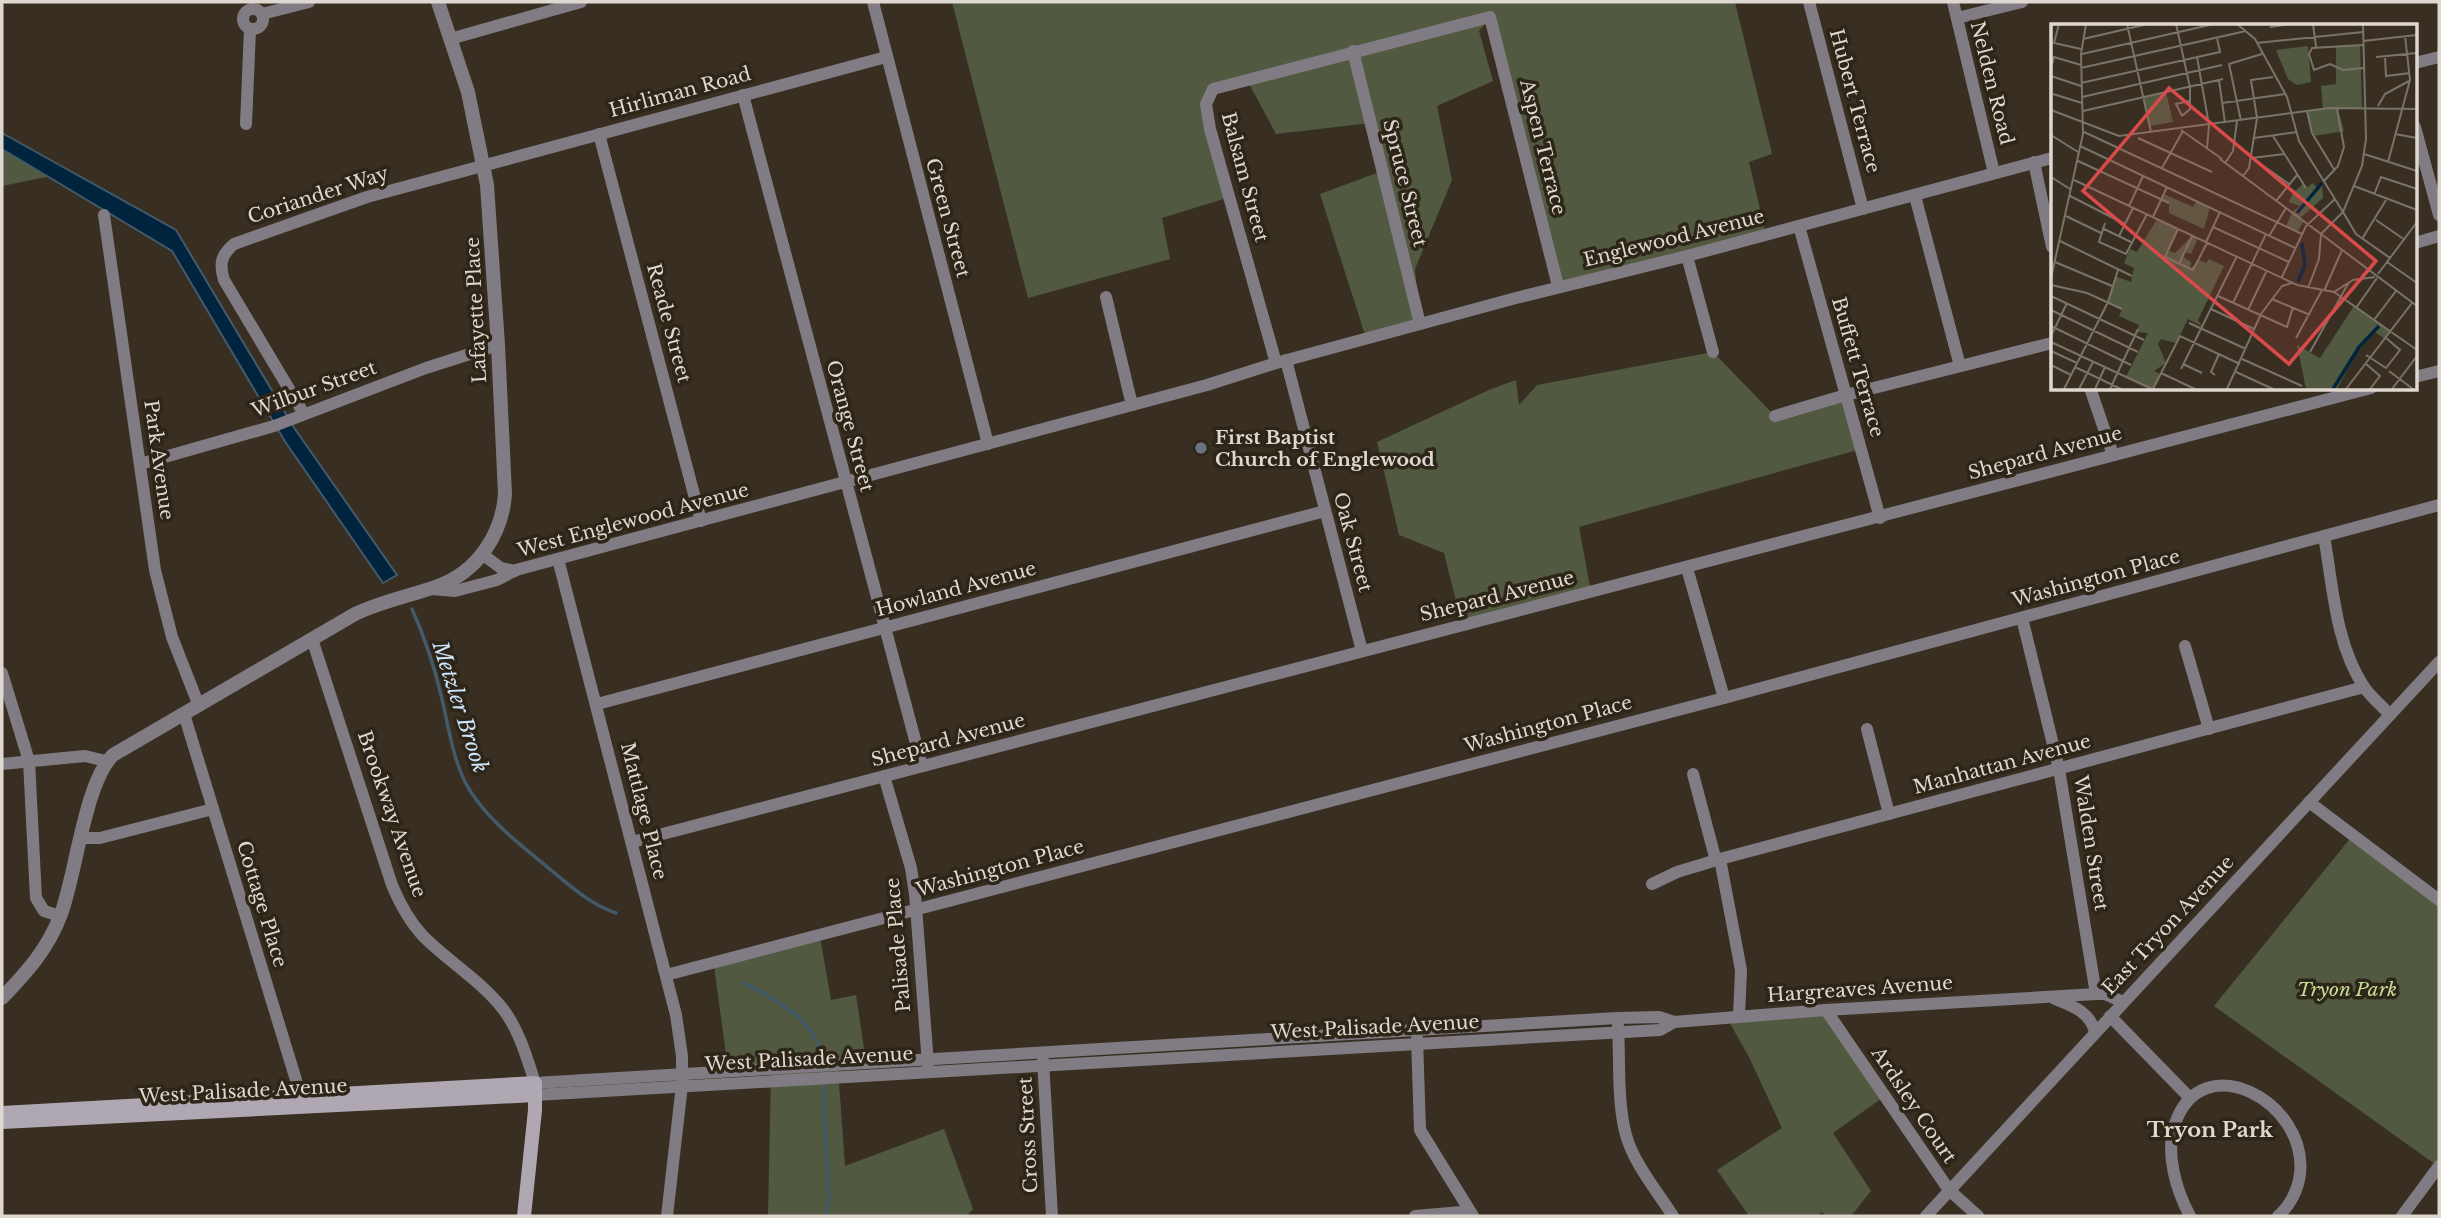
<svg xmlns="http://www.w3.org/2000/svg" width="2441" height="1218" font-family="'Libre Baskerville',serif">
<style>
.green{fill:#515a40}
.water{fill:#00243e;stroke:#435a6a;stroke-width:2}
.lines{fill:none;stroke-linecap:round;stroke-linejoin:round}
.stream{stroke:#435a6a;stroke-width:3.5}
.minor{stroke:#817c83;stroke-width:12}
.tertiary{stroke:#817c83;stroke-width:14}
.secondary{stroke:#afa7b1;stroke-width:14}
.worship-dot{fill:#6b7280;stroke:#2d2518;stroke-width:2.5}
.labels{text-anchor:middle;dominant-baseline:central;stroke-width:7;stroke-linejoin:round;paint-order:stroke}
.street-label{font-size:19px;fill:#ded8d0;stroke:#2d2518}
.poi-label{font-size:19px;font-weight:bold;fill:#ded8d0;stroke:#2d2518;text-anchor:start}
.park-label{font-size:19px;font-style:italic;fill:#c7dd97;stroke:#2d2518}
.water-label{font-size:21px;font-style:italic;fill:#cce4f9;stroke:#2d2518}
.neighbourhood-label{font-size:21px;font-weight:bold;fill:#ded8d0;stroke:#2d2518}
.inset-river{fill:none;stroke:#00243e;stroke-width:3.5}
.inset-road{fill:none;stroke:#7a7368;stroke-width:2}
.view{fill:#d84b4a;fill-opacity:0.15;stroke:#d84b4a;stroke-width:3.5}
.inset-edge{fill:none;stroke:#ded8d0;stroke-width:3.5}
</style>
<rect width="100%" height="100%" fill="#382f22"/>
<g class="green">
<path d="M952,2H1735L1772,154L1749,162L1766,235L1558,286L1490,18L1479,31L1493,81L1437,106L1452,180L1415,269L1420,324L1366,338L1320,194L1382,171L1371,123L1276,134L1246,78L1208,97L1230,197L1162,218L1170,259L1028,298Z"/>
<path d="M2,149L51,176L2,186Z"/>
<path d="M1713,352L1775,416L1846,395L1861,449L1579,527L1591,592L1462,625L1444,553L1399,535L1377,442L1491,389L1516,380L1519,405L1537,385Z"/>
<path d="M2353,835L2439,900V1167L2214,1006Z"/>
<path d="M820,937L831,1000L856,995L867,1068L838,1069L845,1166L944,1129L973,1209L967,1216H768L771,1073L729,1076L714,966Z"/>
<path d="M1826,1010L1885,1096L1833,1133L1871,1191L1851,1216H1826L1822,1212L1817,1216H1749L1717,1170L1782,1128L1749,1057L1727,1018Z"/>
</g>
<path class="water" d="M2,133L176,230L295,429L397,575L383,583L286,443L172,251L2,149Z"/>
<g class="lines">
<g class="stream">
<path d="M412,609C424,636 434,665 441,695C448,724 452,755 465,782C483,816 517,842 546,866C568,884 589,904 616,913"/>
<path d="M745,983C772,998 814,1019 820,1052"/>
<path d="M823,1087L829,1198L826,1216"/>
</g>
<g class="minor">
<path d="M873,2L988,444"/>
<path d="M1809,2L1863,209"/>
<path d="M1953,2L1994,173"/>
<circle cx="253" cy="19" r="10"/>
<path d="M262,14L309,2"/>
<path d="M1957,18L2022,2"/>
<path d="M450,39L581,2"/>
<path d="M1353,51L1420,324"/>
<path d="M2415,63L2439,57"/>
<path d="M743,95L922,766"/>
<path d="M246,124L250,29"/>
<path d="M2415,127L2439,215"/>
<path d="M599,134L701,521"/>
<path d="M2034,162L2052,247"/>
<path d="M1915,196L1960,366"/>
<path d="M104,215L155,570L172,637L199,706"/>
<path d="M1799,226L1880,518"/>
<path d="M2415,243L2439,236"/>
<path d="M1687,256L1713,352"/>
<path d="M1106,297L1132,405"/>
<path d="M1286,360L1362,651"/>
<path d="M1276,363L1210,129L1206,104L1213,89L1490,17L1558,286"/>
<path d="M2415,377L2439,371"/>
<path d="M2090,388L2113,455"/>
<path d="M304,414L224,280C219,264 221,255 234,244L367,197L886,57"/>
<path d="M1775,416L1846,395L2052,343"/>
<path d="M140,464L274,426L426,368L498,345"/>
<path d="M2324,536C2333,586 2335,643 2364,687C2371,697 2382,706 2390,715"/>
<path d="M482,554L501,568L515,571"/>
<path d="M558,559L676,1015L682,1056V1085L667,1216"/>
<path d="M1687,568L1724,698"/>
<path d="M431,589L455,591L497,580L516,570L1207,385L1276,363L1516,298L1687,256L2052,158"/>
<path d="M2022,618L2059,769L2096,994"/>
<path d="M312,639L392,885C400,904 409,921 423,936C449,962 480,980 503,1009C519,1030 527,1058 535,1083L1617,1018L1659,1017L1674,1022L1826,1010L2096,994H2105L2123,1002"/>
<path d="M2185,646L2209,729"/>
<path d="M2,673L29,761L36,898L44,911L60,916"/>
<path d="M597,704L1325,511"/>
<path d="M184,714L296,1080L300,1103"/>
<path d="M1867,729L1889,814"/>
<path d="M2,764L85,756L106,761"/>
<path d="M1693,774L1716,861"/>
<path d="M884,776L911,868L915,894L928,1064"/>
<path d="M2309,802L2439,900"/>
<path d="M82,838H100L213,809"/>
<path d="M632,842L2371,388"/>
<path d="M1720,859L1741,970L1739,1017"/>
<path d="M1652,884L1677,872L1720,859L2364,687"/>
<path d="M666,975L1724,698L2439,505"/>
<path d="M2055,999C2073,1006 2090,1012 2095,1032"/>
<path d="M1826,1010L1949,1190L1978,1216"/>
<path d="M2110,1016L2189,1097"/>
<path d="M1618,1026C1620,1060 1617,1103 1626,1135C1634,1164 1657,1191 1673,1216"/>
<path d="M1417,1038L1420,1130L1473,1216"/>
<path d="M1043,1060L1052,1216"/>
<path d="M535,1095L1660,1030L1674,1022"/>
<path d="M1415,1216L1461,1212"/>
<path d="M1926,1216L2439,662"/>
<path d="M2190,1216C2176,1190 2165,1153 2175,1124C2201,1045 2308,1101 2300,1174C2298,1190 2290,1206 2278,1216"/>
<path d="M2402,1216L2439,1166"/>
</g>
<path class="tertiary" d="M2,998C27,972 48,949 61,914C76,874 85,782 113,755L355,614C382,601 410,596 438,586C477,572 502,535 505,494L498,345L487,185L468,92L438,2"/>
<g class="secondary">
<path d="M2,1113L535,1083V1110L524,1216"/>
<path d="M2,1122L535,1095"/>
</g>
</g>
<circle class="worship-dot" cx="1201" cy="448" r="7"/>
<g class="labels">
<g class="street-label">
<text transform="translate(1992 83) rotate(76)">Nelden Road</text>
<text transform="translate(680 92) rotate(-15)">Hirliman Road</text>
<text transform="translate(1855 101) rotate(75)">Hubert Terrace</text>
<text transform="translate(1543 147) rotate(76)">Aspen Terrace</text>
<text transform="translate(1245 177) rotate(75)">Balsam Street</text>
<text transform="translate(1405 183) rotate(76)">Spruce Street</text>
<text transform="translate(318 195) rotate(-18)">Coriander Way</text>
<text transform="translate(948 218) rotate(75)">Green Street</text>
<text transform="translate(1674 238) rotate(-14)">Englewood Avenue</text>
<text transform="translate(476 310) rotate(-93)">Lafayette Place</text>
<text transform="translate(669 323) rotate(75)">Reade Street</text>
<text transform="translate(1858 367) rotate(74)">Buffett Terrace</text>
<text transform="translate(314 389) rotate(-20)">Wilbur Street</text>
<text transform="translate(850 426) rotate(75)">Orange Street</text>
<text transform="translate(2045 453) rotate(-15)">Shepard Avenue</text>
<text transform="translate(159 460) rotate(82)">Park Avenue</text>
<text transform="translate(633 520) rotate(-15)">West Englewood Avenue</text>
<text transform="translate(1353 542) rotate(75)">Oak Street</text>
<text transform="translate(2096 578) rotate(-15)">Washington Place</text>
<text transform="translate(956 589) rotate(-15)">Howland Avenue</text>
<text transform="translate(1497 596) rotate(-14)">Shepard Avenue</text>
<text transform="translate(1548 724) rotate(-15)">Washington Place</text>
<text transform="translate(948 740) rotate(-15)">Shepard Avenue</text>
<text transform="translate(2002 764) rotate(-15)">Manhattan Avenue</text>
<text transform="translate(644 811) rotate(76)">Mattlage Place</text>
<text transform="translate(392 814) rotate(71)">Brookway Avenue</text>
<text transform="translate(2091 843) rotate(81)">Walden Street</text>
<text transform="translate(1000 868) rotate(-15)">Washington Place</text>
<text transform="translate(262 904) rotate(73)">Cottage Place</text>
<text transform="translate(2168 925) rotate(-47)">East Tryon Avenue</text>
<text transform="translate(898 945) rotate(-95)">Palisade Place</text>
<text transform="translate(1860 989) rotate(-4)">Hargreaves Avenue</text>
<text transform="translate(1375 1027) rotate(-3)">West Palisade Avenue</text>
<text transform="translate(809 1059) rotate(-3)">West Palisade Avenue</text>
<text transform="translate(243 1091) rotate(-3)">West Palisade Avenue</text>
<text transform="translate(1914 1105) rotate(56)">Ardsley Court</text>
<text transform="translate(1028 1135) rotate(-93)">Cross Street</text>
</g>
<g class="poi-label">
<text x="1215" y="437">First Baptist<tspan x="1215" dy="22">Church of Englewood</tspan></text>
</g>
<g class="park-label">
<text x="2347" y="989">Tryon Park</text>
</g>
<g class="water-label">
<text transform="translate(460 707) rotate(72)">Metzler Brook</text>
</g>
<g class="neighbourhood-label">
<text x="2210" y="1130">Tryon Park</text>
</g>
</g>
<g transform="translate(2051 24)">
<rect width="366" height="366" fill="#382f22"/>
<path d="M309,21L311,84L287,85L293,107L263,112L256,87L272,85L270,62L285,60V22ZM257,22L260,58L246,61L237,55L225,26ZM115,68L122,98L99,102L92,74ZM262,159L267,165L271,159L272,174L249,194L253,197L246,208L235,203L241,188L249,182L238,178L242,169L252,160L255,164ZM113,170L142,183L146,177L159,183L153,205L118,189V179L110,176ZM106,195L127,205L118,227L124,229L141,212L147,214L140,230L134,228L131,232L140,238L139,245L148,236L155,239L158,235L173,242L147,296L151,302L137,295L125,319L110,315L107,320L115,339L103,347L109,350L102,365L75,353L97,309L86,308L88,301L68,292L71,285L57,278L64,252L80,258L83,244L73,239L79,225L86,228ZM303,282L339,308L334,315L324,308L308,324L286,365H255L246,321L269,334Z" fill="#515a40"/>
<path class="inset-river" d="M246,189L271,159M247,258L254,241L251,219M282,365L308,323L328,302"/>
<path class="inset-road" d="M8,0L3,19L30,25M76,0L100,108M125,0L139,63V85L131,92M186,0L204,15L236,73L248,117L292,188M262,0L265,23M312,0L315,115L311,142L292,188L270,210L366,282M219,3L240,0M32,15L97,0M312,17L366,11M206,19L312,8M312,21L261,24L258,30L263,46L279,40L292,46L313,44M31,30L163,0M334,32L335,52L359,49M146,33L158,101L156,124M325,33L366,29M0,44L3,33L30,41M30,44L195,7M0,52L30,62M168,56L174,99M30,59L169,28L166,14M2,70L31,79M31,73L171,41M171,79L234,70M327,82L334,70L358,57M0,86L68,112L278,84L366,85M32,87L172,55M256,87L261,109L284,147M131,92L125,80L138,77M190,97L178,40L211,30M130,106L171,135M33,108L251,210M344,110L366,114M0,111L27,128M222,112L255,164M87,114L161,148M203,114L246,108M29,122L244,224M313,130L366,147M201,134L238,160M201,134L233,130M169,135L270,210L268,235L257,264M27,137L118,179M337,138L359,56L354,12M174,139L182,127L186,97M111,144L132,107M192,152L198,144L206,94L200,56L222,53M0,153L19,165M23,156L246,261L283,268L366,326M273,157L287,142L293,123L286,85M303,162L366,186M323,171L330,153L366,165M19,172L74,200M225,177L246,151M78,182L92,152M292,188L305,210L339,234M15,192L50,209M102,193L116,163M325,196L354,216M54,199L48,218L75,230L96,190M162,203L238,238M51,204L82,219M127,205L114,233L142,246L156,219M68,212L82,184M218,212L235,184M311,215L335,176M9,217L81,252M155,218L169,188M4,238L61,262M336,238L366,259M128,240L141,212M327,250L366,198M231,253L255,202L284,175M0,254L32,110L30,30L35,0M0,261L36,269L71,285M273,267L291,226M283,268L302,256L324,253M0,272L93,316M167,272L236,303L242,283M221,275L259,291M182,279L215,210M305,284L326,254M160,285L203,305M0,286L87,328M197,286L216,246M323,296L345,267M138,299L195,325M0,302L80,341M0,312L16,279M245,314L271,266M0,318L101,365M0,327L26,339M259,328L298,258M315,331L335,344L349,326L335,314M191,335L251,362M132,340L151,349M315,340L329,352L319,365M0,341L20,351M24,343L70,365M130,345L186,232M338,347L362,365M185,348L222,365M110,349L144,365M164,351L160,348L168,330M13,365L57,278L67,246M28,365L42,338M44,365L54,343M59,365L87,305M102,365L129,312L189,340M176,365L210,290L231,262L241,259M295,365L361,279M341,365L366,332"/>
<path class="view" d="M118,64L325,237L238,340L32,167Z"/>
<rect width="366" height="366" class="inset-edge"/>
</g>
<rect width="2441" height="1218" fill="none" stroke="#ded8d0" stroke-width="7"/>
</svg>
